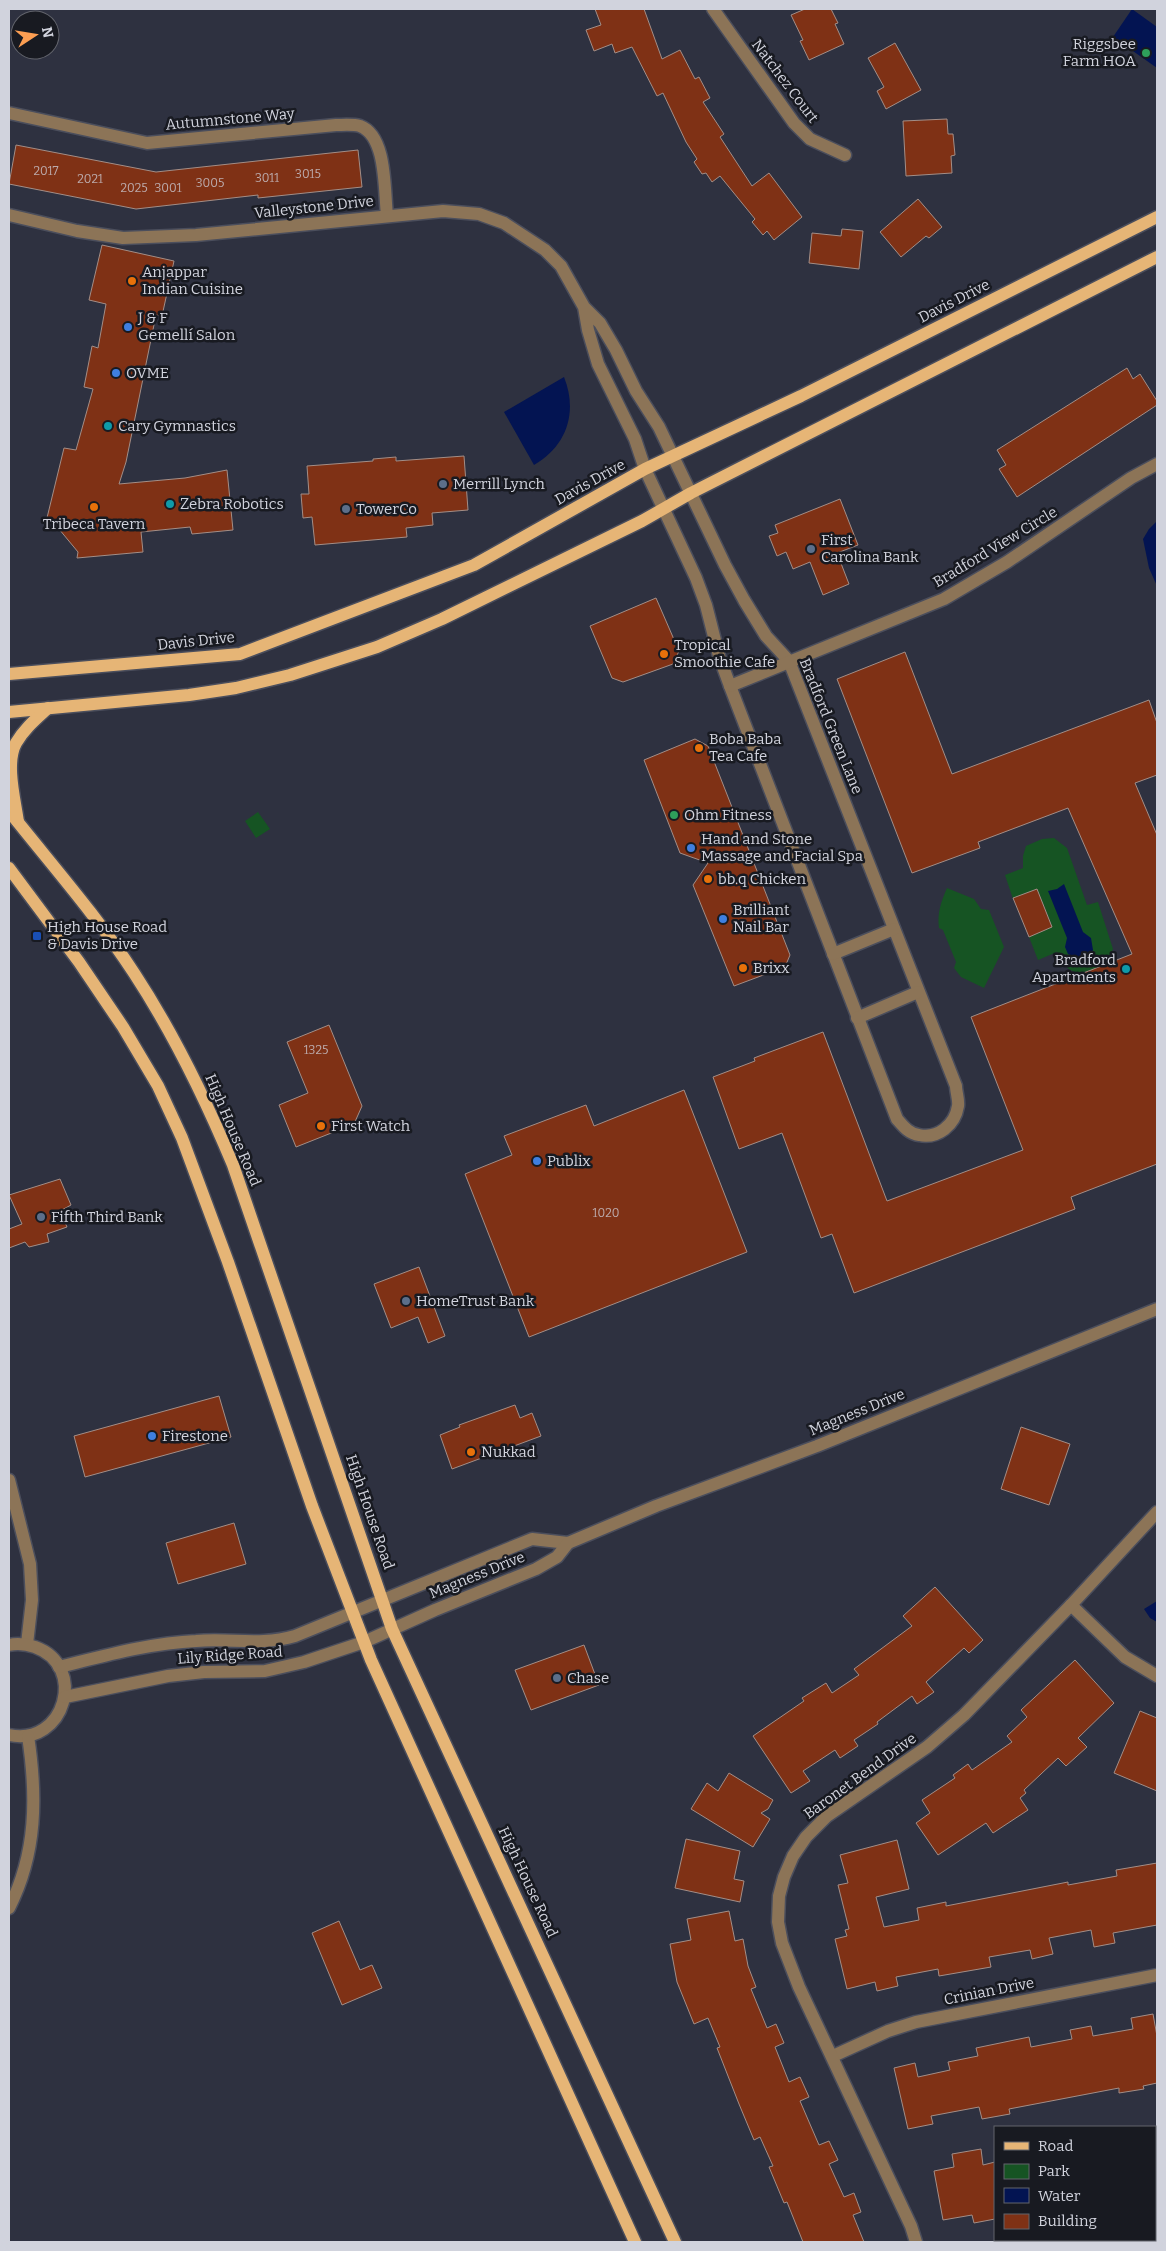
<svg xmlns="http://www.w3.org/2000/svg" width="1166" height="2251" font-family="Bitter,serif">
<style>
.green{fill:#165423}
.water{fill:#031452}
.building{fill:#7f3115;stroke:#a38e87}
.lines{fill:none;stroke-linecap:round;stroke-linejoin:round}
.minor-casing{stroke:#4b4e5c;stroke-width:15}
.major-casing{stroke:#4b4e5c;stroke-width:15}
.minor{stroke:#8c7457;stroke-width:12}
.major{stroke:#e6b576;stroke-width:12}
.leisure-dot{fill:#2e9e5b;stroke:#181a21;stroke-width:2}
.food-dot{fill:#e8710a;stroke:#181a21;stroke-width:2}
.shop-dot{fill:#3f7fe0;stroke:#181a21;stroke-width:2}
.culture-dot{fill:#0f9aa8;stroke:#181a21;stroke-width:2}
.service-dot{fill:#5c6f8a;stroke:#181a21;stroke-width:2}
.transit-dot{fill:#1a4fb4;stroke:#181a21;stroke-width:2}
.labels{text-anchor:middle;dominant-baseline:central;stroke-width:5;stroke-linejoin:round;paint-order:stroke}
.number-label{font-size:12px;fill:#bcaaab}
.poi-label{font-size:15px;fill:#d1d3dd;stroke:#181a21;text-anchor:start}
.street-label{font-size:15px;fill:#d1d3dd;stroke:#181a21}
</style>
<rect width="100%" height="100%" fill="#2e3140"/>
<g class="green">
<path d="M258,812L270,829L256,838L245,821Z"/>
<path d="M1054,838L1067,848L1087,905L1098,902L1113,949L1106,964C1081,974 1070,980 1057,952L1038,960L1029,937L1052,926L1037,889L1013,899L1005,875L1023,868V856L1026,846L1042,839Z"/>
<path d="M947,888L974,899L981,909L989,910L1004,947L984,988L961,977L954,968L956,962L943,930L939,928C937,913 941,902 947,888Z"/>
</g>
<g class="water">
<path d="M1132,9L1157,27V68L1113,37Z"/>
<path d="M564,377C578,412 567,446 534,465L504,412Z"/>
<path d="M1157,521V586L1149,568L1143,539L1149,529Z"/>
<path d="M1064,884L1083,932L1091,938L1093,950L1091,955L1082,960L1068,954L1065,947L1067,938L1048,891L1057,889Z"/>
<path d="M1157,1601V1622L1150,1618L1144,1609Z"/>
</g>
<g class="building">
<path d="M595,9H644L662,59L680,50L695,79L699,77L710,98L703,102L724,134L720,137L752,186L769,173L802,217L774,240L767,231L763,235L752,222L755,219L720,176L712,182L706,173L702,174L694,162L697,159L686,142L663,93L657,96L632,47L615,53L612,44L594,51L586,30L601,25Z"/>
<path d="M805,9H831L838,23L835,24L844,44L809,60L800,41L803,40L791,15Z"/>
<path d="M895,43L921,90L886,109L877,91L884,87L868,58Z"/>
<path d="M947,119L948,134H953L955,155L951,156L952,173L906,176L903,121Z"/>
<path d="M16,145L156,172L358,150L362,187L258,198V195L136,209L9,184Z"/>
<path d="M918,199L942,227L929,238L926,236L901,257L880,232Z"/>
<path d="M842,229L863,231L859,269L809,263L812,233L841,236Z"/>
<path d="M102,245L174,261L162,316L156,315L126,462L119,484L185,478L227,470L233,530L192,534L190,527L141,532L143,552L77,558L78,552L54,523L46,522L64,448L76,450L93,389L84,387L92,346L98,348L106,304L89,300Z"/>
<path d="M1127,368L1133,379L1140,374L1157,401V405L1017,497L999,469L1006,465L997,450Z"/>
<path d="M464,456L468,510L432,513L433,525L406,528L407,537L315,545L312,517L303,518L301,494H309L307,466L373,461V459L396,457V461Z"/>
<path d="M840,499L858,545L837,553L849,584L823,595L810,562L793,569L786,552L777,556L769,536L778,533L775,525Z"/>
<path d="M656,598L679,651L673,664L623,682L612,678L590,626Z"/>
<path d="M905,652L952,774L1149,700L1157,723V775L1135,783L1157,835V1164L1071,1197L1075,1209L854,1293L832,1234L821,1238L782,1133L739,1149L713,1077L755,1061L754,1058L823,1032L887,1201L1023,1150L971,1017L1132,954L1068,808L978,842L980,848L912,873L837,679Z"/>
<path d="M695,739L708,746L790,955L785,967L734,986L693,885L708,863L680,853L644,760Z"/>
<path d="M1037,889L1052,927L1029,937L1013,898Z"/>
<path d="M329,1025L362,1106L354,1124L296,1147L279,1105L308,1093L287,1042Z"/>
<path d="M684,1090L747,1252L529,1337L465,1174L512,1155L504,1136L541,1122L586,1105L594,1126Z"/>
<path d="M60,1179L71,1205L60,1211L67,1227L47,1234L49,1242L29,1247L25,1242L9,1248V1229L22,1224L9,1195Z"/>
<path d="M419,1267L445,1336L428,1343L418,1317L391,1328L374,1284Z"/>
<path d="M219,1396L231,1437L85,1477L74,1436Z"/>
<path d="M515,1405L520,1418L532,1413L541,1436L452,1469L440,1435L460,1427L459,1425Z"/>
<path d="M1021,1427L1070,1444L1049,1505L1001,1489Z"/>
<path d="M234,1523L246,1564L178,1584L166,1543Z"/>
<path d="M935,1587L983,1640L969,1653L964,1648L926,1682L934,1692L917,1704L912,1696L877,1722L878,1724L854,1740L858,1746L840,1758L835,1750L803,1771L810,1781L791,1793L753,1736L804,1701L802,1698L826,1683L832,1693L859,1675L854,1669L912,1626L903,1616Z"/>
<path d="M584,1645L599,1685L531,1710L515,1670Z"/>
<path d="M1075,1660L1114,1703L1078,1738L1087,1747L1066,1766L1058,1758L1024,1790L1026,1793L1020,1798L1028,1810L993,1833L986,1823L938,1855L916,1823L930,1813L922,1800L955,1778L953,1775L968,1764L972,1770L1012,1742L1007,1736L1027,1717L1021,1710Z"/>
<path d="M1140,1711L1157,1718V1791L1114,1773Z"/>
<path d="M729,1773L773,1800L768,1809L761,1813L770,1819L753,1847L691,1809L707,1783L718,1791Z"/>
<path d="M686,1839L740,1851L734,1879L744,1881L740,1902L675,1888Z"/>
<path d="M897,1840L909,1889L876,1897L884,1927L919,1920L917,1908L946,1902V1906L1068,1882V1885L1117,1876L1116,1870L1157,1863V1925L1113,1933L1115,1943L1094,1947L1091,1930L1049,1938L1053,1954L1032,1959L1030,1950L989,1957L991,1967L939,1976L938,1969L896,1977L898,1986L877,1991L875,1982L847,1989L835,1939L847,1936L845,1930L849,1929L838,1885L848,1883L840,1855Z"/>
<path d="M729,1911L735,1941L743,1939L748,1966L756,1987L751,1989L767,2028L776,2024L784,2043L775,2047L789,2082L800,2077L809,2097L800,2101L819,2145L829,2141L838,2160L829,2164L844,2197L854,2193L861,2212L853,2215L864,2242H803L787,2202L784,2203L769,2167L773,2166L760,2137L754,2140L739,2104L717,2048L720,2047L708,2018L694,2024L677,1982L670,1944L691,1940L687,1919Z"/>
<path d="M339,1921L360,1970L372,1965L382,1988L342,2005L312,1933Z"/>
<path d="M1153,2014L1157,2036V2083L1143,2086L1144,2089L1119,2093V2088L1009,2109L1010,2114L982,2119L979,2107L931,2116L933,2124L908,2129L894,2068L915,2063L918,2077L950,2070L948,2062L978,2056L976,2048L1029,2037L1031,2047L1072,2039L1070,2030L1091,2026L1093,2036L1133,2029L1131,2018Z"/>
<path d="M981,2149L983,2165L995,2162V2219L974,2223L972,2215L943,2220L934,2171L954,2167L952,2154Z"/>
</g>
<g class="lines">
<g class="minor-casing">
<g id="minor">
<path d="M713,9L794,123L810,139L845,155"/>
<path d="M9,113L147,143L336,125C343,125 353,124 360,126C387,136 384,190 387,215"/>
<path d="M9,215L77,231L123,238L196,235L443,211L479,214L504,223L545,250L561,266L584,307L600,323L616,350L636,391L659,427L725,565L744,600L766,636L789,661L956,1086C956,1092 959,1100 958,1106C955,1125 938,1139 919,1135C909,1134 903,1126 897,1119L730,686L719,656L706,605L696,578L645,469L635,439L598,364L588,330L584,307"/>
<path d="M730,686L944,599L1007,562L1131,478L1157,464"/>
<path d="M833,954L894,929"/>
<path d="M857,1018L918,992"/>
<path d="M9,1480L30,1564L32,1600L27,1644"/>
<path d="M1071,1605L1125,1657L1157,1676"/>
<path d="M9,1645C18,1643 26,1644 35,1647C88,1666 65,1747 9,1735"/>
<path d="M59,1667C104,1656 150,1643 196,1641C231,1638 260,1646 295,1636L532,1539L568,1543L656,1506L817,1446L1157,1309"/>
<path d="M65,1697L168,1676L204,1672L265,1671L304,1662L364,1642L435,1610L536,1569L557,1557L568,1543"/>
<path d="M9,1908C37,1853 37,1796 28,1736"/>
<path d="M833,2056L888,2031L916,2022L1157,1975"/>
<path d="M1155,2231L1157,2230"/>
<path d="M916,2242L911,2226L799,1987L782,1943L778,1922L779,1896L784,1877L793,1856L806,1837L827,1816L927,1747L964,1715L1071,1605L1157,1512"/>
<path d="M1095,2242L1108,2240"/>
</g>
</g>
<g class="major-casing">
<g id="major">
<path d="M9,674L240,654L474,565L645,469L801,396L1157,217"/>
<path d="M9,712L189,695L236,688L290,675L377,647L442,619L642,521L691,493L1157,257"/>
<path d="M9,811C51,864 97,916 134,973C174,1034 205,1098 233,1165L392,1629L675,2242"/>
<path d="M18,822C15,800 5,763 16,743C24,729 36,719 48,708"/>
<path d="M9,868L79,962L123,1027L158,1086L182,1138L228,1262L312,1506L371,1660L635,2242"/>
</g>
</g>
<use href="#minor" class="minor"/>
<use href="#major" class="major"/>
</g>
<g class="leisure-dot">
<circle cx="1146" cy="53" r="5"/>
<circle cx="674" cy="815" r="5"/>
</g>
<g class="food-dot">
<circle cx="132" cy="281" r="5"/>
<circle cx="94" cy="507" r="5"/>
<circle cx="664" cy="654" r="5"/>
<circle cx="699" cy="748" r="5"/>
<circle cx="708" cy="879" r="5"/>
<circle cx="743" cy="968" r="5"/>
<circle cx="321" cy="1126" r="5"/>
<circle cx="471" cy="1452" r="5"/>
</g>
<g class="shop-dot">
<circle cx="128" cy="327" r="5"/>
<circle cx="116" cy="373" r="5"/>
<circle cx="691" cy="848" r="5"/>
<circle cx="723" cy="919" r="5"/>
<circle cx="537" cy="1161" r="5"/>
<circle cx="152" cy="1436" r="5"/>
</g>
<g class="culture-dot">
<circle cx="108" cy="426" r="5"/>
<circle cx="170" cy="504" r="5"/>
<circle cx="1126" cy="969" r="5"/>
</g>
<g class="service-dot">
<circle cx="443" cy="484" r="5"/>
<circle cx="346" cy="509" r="5"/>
<circle cx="811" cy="549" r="5"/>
<circle cx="41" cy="1217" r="5"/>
<circle cx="406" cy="1301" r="5"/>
<circle cx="557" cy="1678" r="5"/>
</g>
<rect class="transit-dot" x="32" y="931" width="10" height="10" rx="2.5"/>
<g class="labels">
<g class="number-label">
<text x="46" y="171">2017</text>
<text x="308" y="174">3015</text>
<text x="267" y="178">3011</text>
<text x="90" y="179">2021</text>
<text x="210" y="183">3005</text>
<text x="134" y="188">2025</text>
<text x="168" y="188">3001</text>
<text x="316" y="1050">1325</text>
<text x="606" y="1213">1020</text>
</g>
<g class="poi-label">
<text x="1136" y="44" text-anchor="end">Riggsbee<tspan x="1136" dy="17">Farm HOA</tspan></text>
<text x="142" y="272">Anjappar<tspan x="142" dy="17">Indian Cuisine</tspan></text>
<text x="138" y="318">J &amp; F<tspan x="138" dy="17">Gemellí Salon</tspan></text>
<text x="126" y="373">OVME</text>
<text x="118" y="426">Cary Gymnastics</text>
<text x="453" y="484">Merrill Lynch</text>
<text x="180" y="504">Zebra Robotics</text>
<text x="356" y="509">TowerCo</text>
<text x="94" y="524" text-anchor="middle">Tribeca Tavern</text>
<text x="821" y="540">First<tspan x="821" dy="17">Carolina Bank</tspan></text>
<text x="674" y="645">Tropical<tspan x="674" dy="17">Smoothie Cafe</tspan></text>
<text x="709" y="739">Boba Baba<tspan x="709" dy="17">Tea Cafe</tspan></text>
<text x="684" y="815">Ohm Fitness</text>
<text x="701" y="839">Hand and Stone<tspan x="701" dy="17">Massage and Facial Spa</tspan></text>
<text x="718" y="879">bb.q Chicken</text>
<text x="733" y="910">Brilliant<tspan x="733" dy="17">Nail Bar</tspan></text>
<text x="47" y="927">High House Road<tspan x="47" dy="17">&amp; Davis Drive</tspan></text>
<text x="1116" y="960" text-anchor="end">Bradford<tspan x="1116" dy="17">Apartments</tspan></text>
<text x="753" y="968">Brixx</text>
<text x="331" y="1126">First Watch</text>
<text x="547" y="1161">Publix</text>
<text x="51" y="1217">Fifth Third Bank</text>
<text x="416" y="1301">HomeTrust Bank</text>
<text x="162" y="1436">Firestone</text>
<text x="481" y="1452">Nukkad</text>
<text x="567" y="1678">Chase</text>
</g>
<g class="street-label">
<text transform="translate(785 81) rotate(53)">Natchez Court</text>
<text transform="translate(230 119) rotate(-5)">Autumnstone Way</text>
<text transform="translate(314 207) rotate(-6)">Valleystone Drive</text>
<text transform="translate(954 301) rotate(-27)">Davis Drive</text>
<text transform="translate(590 482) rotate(-29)">Davis Drive</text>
<text transform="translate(995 547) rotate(-31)">Bradford View Circle</text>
<text transform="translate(196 641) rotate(-6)">Davis Drive</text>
<text transform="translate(831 726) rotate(68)">Bradford Green Lane</text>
<text transform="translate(233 1130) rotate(67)">High House Road</text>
<text transform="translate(857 1412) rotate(-22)">Magness Drive</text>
<text transform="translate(370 1512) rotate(71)">High House Road</text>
<text transform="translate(477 1575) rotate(-22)">Magness Drive</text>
<text transform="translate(230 1655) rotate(-4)">Lily Ridge Road</text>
<text transform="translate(860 1776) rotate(-36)">Baronet Bend Drive</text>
<text transform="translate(528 1882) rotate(65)">High House Road</text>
<text transform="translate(989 1991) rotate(-11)">Crinian Drive</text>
</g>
</g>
<rect width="1166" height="2251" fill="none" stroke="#d1d3dd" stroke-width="20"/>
<rect x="994" y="2126" width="162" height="115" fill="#181a21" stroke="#62646c"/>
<rect x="1004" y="2142" width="25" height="8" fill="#e6b576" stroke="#62646c"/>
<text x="1038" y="2151" font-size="15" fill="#d1d3dd">Road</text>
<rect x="1004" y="2164" width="25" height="15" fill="#165423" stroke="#62646c"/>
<text x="1038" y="2176" font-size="15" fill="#d1d3dd">Park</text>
<rect x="1004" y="2188" width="25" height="15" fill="#031452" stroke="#62646c"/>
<text x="1038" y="2201" font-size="15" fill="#d1d3dd">Water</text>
<rect x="1004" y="2214" width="25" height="15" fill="#7f3115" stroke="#62646c"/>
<text x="1038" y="2226" font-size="15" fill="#d1d3dd">Building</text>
<g transform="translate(35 35) rotate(78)"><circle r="24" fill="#181a21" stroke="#62646c"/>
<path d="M0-4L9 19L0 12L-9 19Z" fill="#fc9e52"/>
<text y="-8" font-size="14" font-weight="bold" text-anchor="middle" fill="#d1d3dd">N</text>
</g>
</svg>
